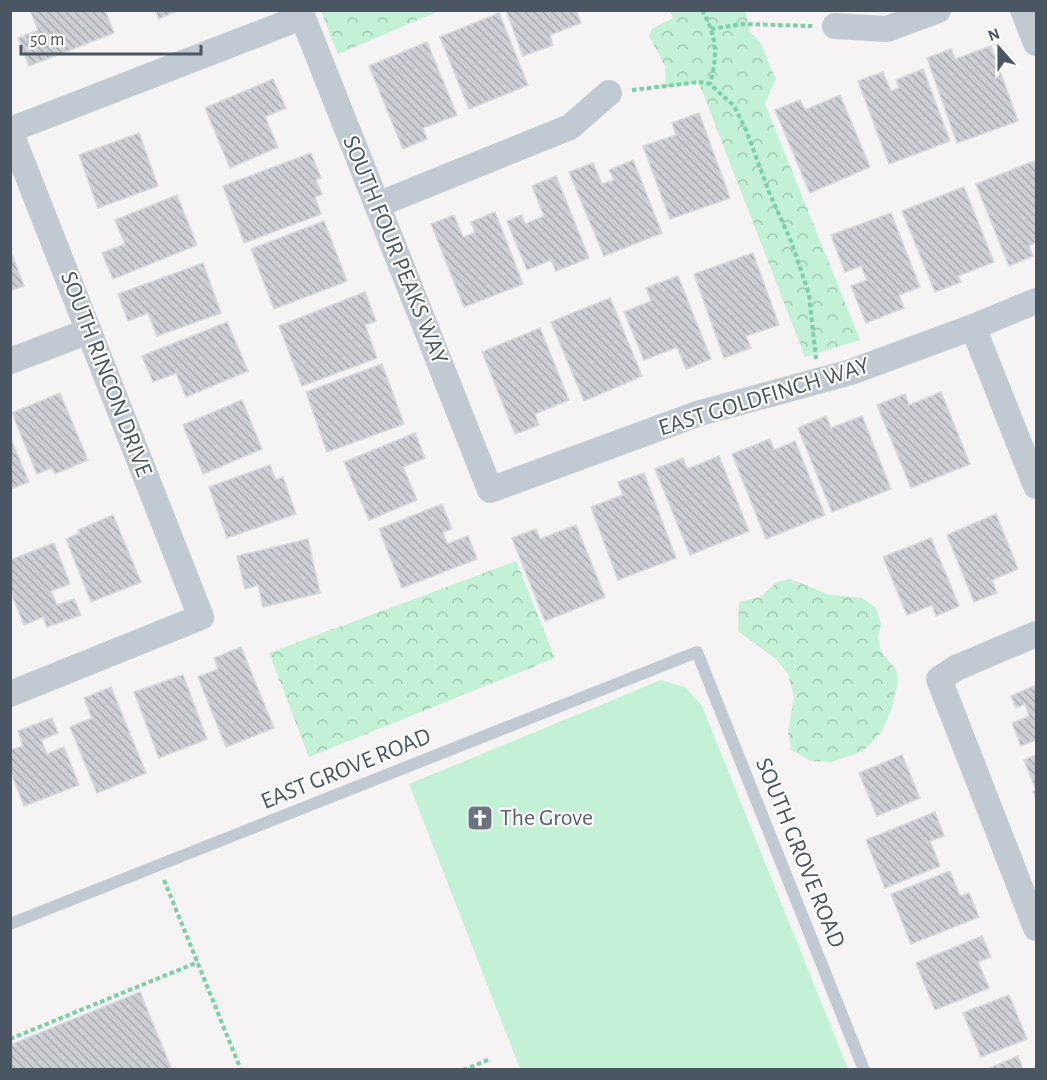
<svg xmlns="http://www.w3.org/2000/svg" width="1047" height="1080" font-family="'Alegreya Sans',sans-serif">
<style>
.park{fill:url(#park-crowns)}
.pitch{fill:#c3f1d5}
.building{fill:url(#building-back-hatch);stroke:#d7d9de;stroke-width:1.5}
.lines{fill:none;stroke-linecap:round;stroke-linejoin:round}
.path{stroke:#7ad0a6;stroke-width:4;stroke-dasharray:4.5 3;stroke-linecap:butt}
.lane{stroke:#c1cad2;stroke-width:12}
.street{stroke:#c1cad2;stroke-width:26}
.labels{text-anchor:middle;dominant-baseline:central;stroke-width:4.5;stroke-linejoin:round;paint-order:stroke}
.street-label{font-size:24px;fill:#4a5661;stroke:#fff}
.worship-label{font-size:24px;fill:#5b616d;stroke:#fff;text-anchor:start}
</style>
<defs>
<pattern id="park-crowns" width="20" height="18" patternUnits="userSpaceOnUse" patternTransform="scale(1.5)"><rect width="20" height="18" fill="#c3f1d5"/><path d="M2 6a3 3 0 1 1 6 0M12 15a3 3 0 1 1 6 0" fill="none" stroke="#a0c6b0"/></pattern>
<pattern id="building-back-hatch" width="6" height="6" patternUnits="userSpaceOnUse" patternTransform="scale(1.5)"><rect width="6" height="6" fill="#cdcfd5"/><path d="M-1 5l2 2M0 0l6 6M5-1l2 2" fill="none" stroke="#a8abb0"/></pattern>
</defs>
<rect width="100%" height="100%" fill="#f5f3f3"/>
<g class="park">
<path d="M321,11H439L338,54Z"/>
<path d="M744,11L746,13L750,33C769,47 764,61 776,78L765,104L860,340L805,357L699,83L666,87L665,66L649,36L652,29L673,18L670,11Z"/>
<path d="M516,561L555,658L309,757L269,653Z"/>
<path d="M790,579L830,595L862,598L876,608L881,624L878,637L880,650L896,670L898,681L892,708L882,731L863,751L832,762L811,761L791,750L788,731L794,697L788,674L776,659L738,631L739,602L760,597L777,582Z"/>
</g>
<path class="pitch" d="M661,680L685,687L702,706L848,1069H520L409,784Z"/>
<g class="building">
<path d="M30,10H105L114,33L29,66L18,38L38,30Z"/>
<path d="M155,10H179L159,19Z"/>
<path d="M506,10H576L581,23L550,35L553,45L523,56Z"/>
<path d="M499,13L528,85L469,109L440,37Z"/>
<path d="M427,42L457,115L423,128L427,139L403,149L369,66Z"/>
<path d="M991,46L1018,121L957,143L927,58L951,49L955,59Z"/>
<path d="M923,69L950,141L889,164L858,81L883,72L891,91L899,88L896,80Z"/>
<path d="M273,79L286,108L265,117L278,147L230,168L205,108Z"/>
<path d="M840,95L870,167L810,193L775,110L800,100L805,110Z"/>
<path d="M699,113L730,198L670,219L643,146L676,135L672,123Z"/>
<path d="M139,133L158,186L98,208L79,155Z"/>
<path d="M311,153L321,178L316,180L322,194L315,197L321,214L244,243L223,186Z"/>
<path d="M633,160L662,233L604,256L569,172L593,163L602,184L614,180L609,170Z"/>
<path d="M1034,161L1036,167V242L1029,246L1033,256L1009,266L976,184Z"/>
<path d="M556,176L589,258L556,271L551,260L527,270L507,221L522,215L525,224L544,216L532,186Z"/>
<path d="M964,187L994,262L958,276L961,282L935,292L902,211Z"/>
<path d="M177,195L197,245L113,279L102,253L125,244L115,220Z"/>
<path d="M495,212L523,284L464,307L431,224L454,215L463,237L475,233L471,222Z"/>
<path d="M891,213L920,287L899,295L904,308L866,323L851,286L867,280L861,266L845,272L831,235Z"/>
<path d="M324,221L347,281L274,309L251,249Z"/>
<path d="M10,249L24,286L10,291Z"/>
<path d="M753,253L779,325L746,336L751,348L724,358L694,274Z"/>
<path d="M203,263L221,313L157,336L148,313L128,321L118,294Z"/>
<path d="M678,276L711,359L686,369L677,347L644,360L624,312L651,301L646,288Z"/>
<path d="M365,292L376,321L365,325L377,358L302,386L279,326Z"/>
<path d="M610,298L642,376L584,401L551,322Z"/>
<path d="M227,322L248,371L186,397L176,373L153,382L142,356Z"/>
<path d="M540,328L569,400L535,414L539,425L515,434L482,352Z"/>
<path d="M382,364L404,424L327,452L306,392Z"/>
<path d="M941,392L970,464L911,488L877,405L905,394L909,405Z"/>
<path d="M60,393L88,460L55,474L52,468L37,474L12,413Z"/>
<path d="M242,400L262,449L203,474L183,425Z"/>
<path d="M826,416L831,428L862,416L891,489L832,512L798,428Z"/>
<path d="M415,433L425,458L403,467L417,500L369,520L344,462Z"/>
<path d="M10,437L29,482L10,489Z"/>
<path d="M770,439L774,450L795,441L825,515L766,539L732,454Z"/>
<path d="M719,456L749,531L690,555L655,469L683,458L687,469Z"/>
<path d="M270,465L276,480L283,477L296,514L227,538L209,487Z"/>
<path d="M644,473L676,558L618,580L591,507L623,495L618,482Z"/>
<path d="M442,504L452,529L443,532L447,544L468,536L477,559L402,588L379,529Z"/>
<path d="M996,514L1018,569L992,580L997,593L974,602L947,535Z"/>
<path d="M113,515L141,582L91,602L66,539L80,533L78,530Z"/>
<path d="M576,525L605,597L545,621L512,538L536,529L540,539Z"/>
<path d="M931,538L959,606L936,616L932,605L907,615L883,557Z"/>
<path d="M308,539L320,593L263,607L258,585L245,589L237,556Z"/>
<path d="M54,543L70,584L51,591L57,605L74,599L81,615L47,627L43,617L24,625L10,590V560Z"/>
<path d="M241,647L274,728L226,747L198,677L218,669L214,658Z"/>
<path d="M183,675L207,739L159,758L134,692Z"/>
<path d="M1036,685V740L1021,746L1012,723L1029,716L1025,704L1016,708L1011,696Z"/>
<path d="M111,687L146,773L97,793L70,727L92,718L84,698Z"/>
<path d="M52,718L58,733L41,740L47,754L64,747L79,785L24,806L10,770V750L23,746L18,731Z"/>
<path d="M902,755L920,798L877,816L859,773Z"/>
<path d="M1036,755V799L1033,791L1036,790L1024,760Z"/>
<path d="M935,812L944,836L930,841L940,866L885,888L866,840Z"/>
<path d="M950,871L960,896L969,893L979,917L911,944L891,894Z"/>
<path d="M982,936L991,957L978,962L989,988L935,1010L916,963Z"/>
<path d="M140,992L172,1070H11L10,1045Z"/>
<path d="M1009,995L1027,1039L981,1057L963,1013Z"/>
<path d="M1018,1056L1023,1070H985Z"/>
</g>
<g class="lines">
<g class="path">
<path d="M702,10C717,37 718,55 710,84"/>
<path d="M711,29L743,24L812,26"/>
<path d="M632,90L699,82L710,84L734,106L746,130L769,192L791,241L809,294L816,359"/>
<path d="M164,880L241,1070"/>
<path d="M10,1039L198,962"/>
<path d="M463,1070L488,1060"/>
</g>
<path class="lane" d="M10,924L697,652L864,1070"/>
<g class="street">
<path d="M300,10L490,490L700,413L851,372L973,327L1036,301"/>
<path d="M1023,10L1036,43"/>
<path d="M835,26L887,29L938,10"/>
<path d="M10,130L302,17"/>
<path d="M10,131L201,617L10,694"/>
<path d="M377,205L570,127L609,93"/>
<path d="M973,327L1036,486"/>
<path d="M10,361L89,331"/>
<path d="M1036,634L956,668L939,679L1036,928"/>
</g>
</g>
<defs>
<g id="church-square" transform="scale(1.35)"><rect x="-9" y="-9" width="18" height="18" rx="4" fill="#6b7280" stroke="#fff"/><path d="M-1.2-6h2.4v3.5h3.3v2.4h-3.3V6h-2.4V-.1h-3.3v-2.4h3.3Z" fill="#fff"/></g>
</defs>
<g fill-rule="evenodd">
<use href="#church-square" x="480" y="818"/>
</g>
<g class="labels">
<g class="street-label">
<text transform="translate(395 250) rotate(68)">SOUTH FOUR PEAKS WAY</text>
<text transform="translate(106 374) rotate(69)">SOUTH RINCON DRIVE</text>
<text transform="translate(764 397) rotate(-17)">EAST GOLDFINCH WAY</text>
<text transform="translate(346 769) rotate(-22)">EAST GROVE ROAD</text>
<text transform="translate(800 853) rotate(68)">SOUTH GROVE ROAD</text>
</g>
<g class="worship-label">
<text x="500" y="818">The Grove</text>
</g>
</g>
<rect width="1047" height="1080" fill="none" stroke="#4a5661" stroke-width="24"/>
<g transform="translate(999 48) rotate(339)" stroke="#ffffff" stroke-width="4.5" paint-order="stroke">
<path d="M0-4.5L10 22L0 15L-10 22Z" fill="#4a5661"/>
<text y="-9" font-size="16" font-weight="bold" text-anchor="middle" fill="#4a5661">N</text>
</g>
<path d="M21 45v9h180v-9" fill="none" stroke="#4a5661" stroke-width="3"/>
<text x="30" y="45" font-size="18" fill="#4a5661" stroke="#ffffff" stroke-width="4.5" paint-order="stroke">50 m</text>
</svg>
